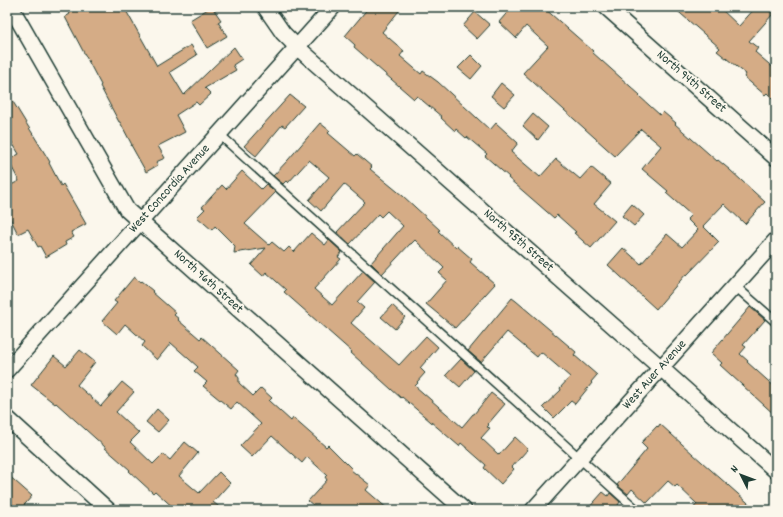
<svg xmlns="http://www.w3.org/2000/svg" width="783" height="517" font-family="Dekko,sans-serif">
<style>
.building{fill:#d5ac86;stroke:#1f3d34}
.lines{fill:none;stroke-linecap:round;stroke-linejoin:round}
.lane-casing{stroke:#1f3d34;stroke-width:11}
.street-casing{stroke:#1f3d34;stroke-width:18}
.lane{stroke:#fbf7ec;stroke-width:8}
.street{stroke:#fbf7ec;stroke-width:15}
.labels{text-anchor:middle;dominant-baseline:central;stroke-width:4;stroke-linejoin:round;paint-order:stroke}
.street-label{font-size:13px;fill:#1f3d34;stroke:#fbf7ec}
</style>
<rect width="100%" height="100%" fill="#fbf7ec"/>
<filter id="ink" filterUnits="userSpaceOnUse"><feTurbulence type="fractalNoise" baseFrequency=".025" numOctaves="2"/><feDisplacementMap in="SourceGraphic" scale="8" xChannelSelector="R" yChannelSelector="G"/><feConvolveMatrix kernelMatrix="1 2 1 2 8 2 1 2 1" color-interpolation-filters="sRGB"/></filter>
<g filter="url(#ink)">
<g class="building">
<path d="M75,7H124L157,66L191,45L197,55L170,72L184,95L234,47L242,59L233,65L236,70L205,88L211,94L199,105L196,102L176,115L185,132L158,146L165,158L156,162L158,165L146,172L131,145H132L120,122H119L100,86L101,85L65,17L70,14L68,11Z"/>
<path d="M211,7H212L221,20L218,22L227,36L207,48L190,20Z"/>
<path d="M369,7H402L382,32L404,51L400,56L421,74L423,71L438,82L490,130L496,123L518,143L511,152L540,177L556,159L580,179L591,167L611,184L594,204L615,221L591,248L574,233L576,232L557,215L554,218L508,178L509,177L485,156L487,154L467,137L466,138L456,129L455,131L441,118L442,117L417,96L414,99L354,47L355,45L345,36Z"/>
<path d="M512,7H543L593,51L592,52L640,95L639,96L660,115L663,112L676,123L675,124L717,161L718,160L730,170L765,202L745,224L724,204L703,226L719,242L687,275L686,274L656,309L608,265L623,248L641,264L667,234L682,247L698,230L687,219L691,215L666,193L668,191L642,169L661,146L641,129L615,156L523,73L548,46L526,26L516,38L499,22Z"/>
<path d="M673,7H719L739,26L756,7H765L773,14L749,41L758,48L755,52L776,70V102L767,93L765,95L744,77L746,74L717,51L720,48Z"/>
<path d="M475,12L490,25L477,39L463,26Z"/>
<path d="M471,55L482,66L471,79L458,68Z"/>
<path d="M501,83L515,95L504,107L491,96Z"/>
<path d="M7,92L50,162L49,163L61,186L63,184L86,224L71,232L74,237L65,242L66,245L46,257L40,246L38,247L28,229L18,234L7,212V187L19,181L8,160L19,154L7,134Z"/>
<path d="M290,95L304,106L285,127L282,125L256,156L244,146Z"/>
<path d="M533,114L548,127L538,140L523,126Z"/>
<path d="M320,123L330,131L328,133L355,156L357,154L372,167L370,169L403,196L440,230L438,231L456,248L457,246L472,259L470,262L495,284L455,328L426,304L447,280L439,273L444,268L415,240L411,244H410L382,274L371,263L403,226L387,211L381,217L378,214L350,244L337,232L365,202L344,184L321,211L309,200L329,177L309,160L288,183L286,181L283,184L273,176L288,160Z"/>
<path d="M242,171L261,189L266,184L276,192L245,224L269,245L272,242L284,252L289,247L294,252L311,233L325,245L329,240L342,252L338,257L341,259L314,289L332,305L363,271L375,282L357,302L364,308L351,323L399,365L426,336L438,347L420,368L425,373L417,382L418,383L415,386L462,427L473,414H474L491,393L505,404L488,424L489,425L487,427L490,428L481,438L499,455L515,437L528,449L512,467L514,469L501,484L484,468L486,465L461,443L459,446L402,397L401,398L351,353L352,352L284,292L286,290L266,272L263,276L251,265L266,248L234,253L235,246L215,226L212,230L197,217L205,209L202,207L222,185L226,189Z"/>
<path d="M632,204L644,215L634,226L622,216Z"/>
<path d="M134,277L140,282L141,281L153,291L152,292L176,313L174,315L179,319L178,320L200,339L202,337L239,370L236,374L239,378V383L253,396L261,388L272,398L269,401L291,421L293,418L326,447L328,445L352,469L351,470L370,485L366,490L389,510H319L308,501L327,480L325,477L327,475L307,457L302,463L272,436L252,457L240,446L261,424L237,402L231,409L203,386L207,382L194,371L198,367L171,343L157,360L142,346L145,342L125,324L117,334L102,321L117,303L114,301Z"/>
<path d="M512,298L516,301L576,352L574,355L597,375L591,382L592,383L575,404L571,401L554,418L543,407L561,390L560,388L570,377L541,352L537,357L507,332L481,362L468,351Z"/>
<path d="M392,305L405,317L395,329L381,317Z"/>
<path d="M750,307L765,320L743,345L746,347L740,354L748,361L747,362L776,388V416L720,365L722,363L711,353Z"/>
<path d="M80,350L95,362L77,385L101,406L122,382L134,392L116,412L139,433L130,442L153,464L163,454L170,460L185,442L198,453L179,476L199,493L219,472L230,483L213,502L223,510H176L155,491L153,493L129,471L130,470L105,448V447L56,403L55,404L31,385L54,356L66,366Z"/>
<path d="M461,359L474,371L460,387L446,375Z"/>
<path d="M157,409L169,420L158,432L146,422Z"/>
<path d="M660,424L693,454L756,510H692L697,504L677,485L675,487L668,481L647,503L632,489L628,494L617,485L647,449L641,443L657,426L658,427Z"/>
<path d="M7,474L32,496L20,510H7Z"/>
<path d="M603,492L608,496L610,493L620,502L618,505L624,510H587Z"/>
</g>
<g class="lines">
<g class="lane-casing">
<g id="lane">
<path d="M219,134L637,510"/>
<path d="M735,286L776,322"/>
</g>
</g>
<g class="street-casing">
<g id="street">
<path d="M9,7L12,9L127,210L464,510"/>
<path d="M265,7L283,33L297,47L661,368L776,471"/>
<path d="M606,7L776,158"/>
<path d="M7,370L333,7"/>
<path d="M7,418L108,510"/>
<path d="M533,510L776,240"/>
</g>
</g>
<use href="#lane" class="lane"/>
<use href="#street" class="street"/>
</g>
</g>
<g class="labels">
<g class="street-label">
<text transform="translate(691 82) rotate(41)">North 94th Street</text>
<text transform="translate(170 189) rotate(-48)">West Concordia Avenue</text>
<text transform="translate(518 241) rotate(41)">North 95th Street</text>
<text transform="translate(208 282) rotate(42)">North 96th Street</text>
<text transform="translate(655 375) rotate(-48)">West Auer Avenue</text>
</g>
</g>
<rect width="783" height="517" fill="none" stroke="#fbf7ec" stroke-width="24"/>
<rect x="12" y="12" width="759" height="493" fill="none" stroke="#1f3d34" stroke-width="1.5" filter="url(#ink)"/>
<g transform="translate(741 475) rotate(312)" stroke="#fbf7ec" stroke-width="3" paint-order="stroke">
<path d="M0-3L7 15L0 10L-7 15Z" fill="#1f3d34"/>
<text y="-6" font-size="11" font-weight="bold" text-anchor="middle" fill="#1f3d34">N</text>
</g>
</svg>
